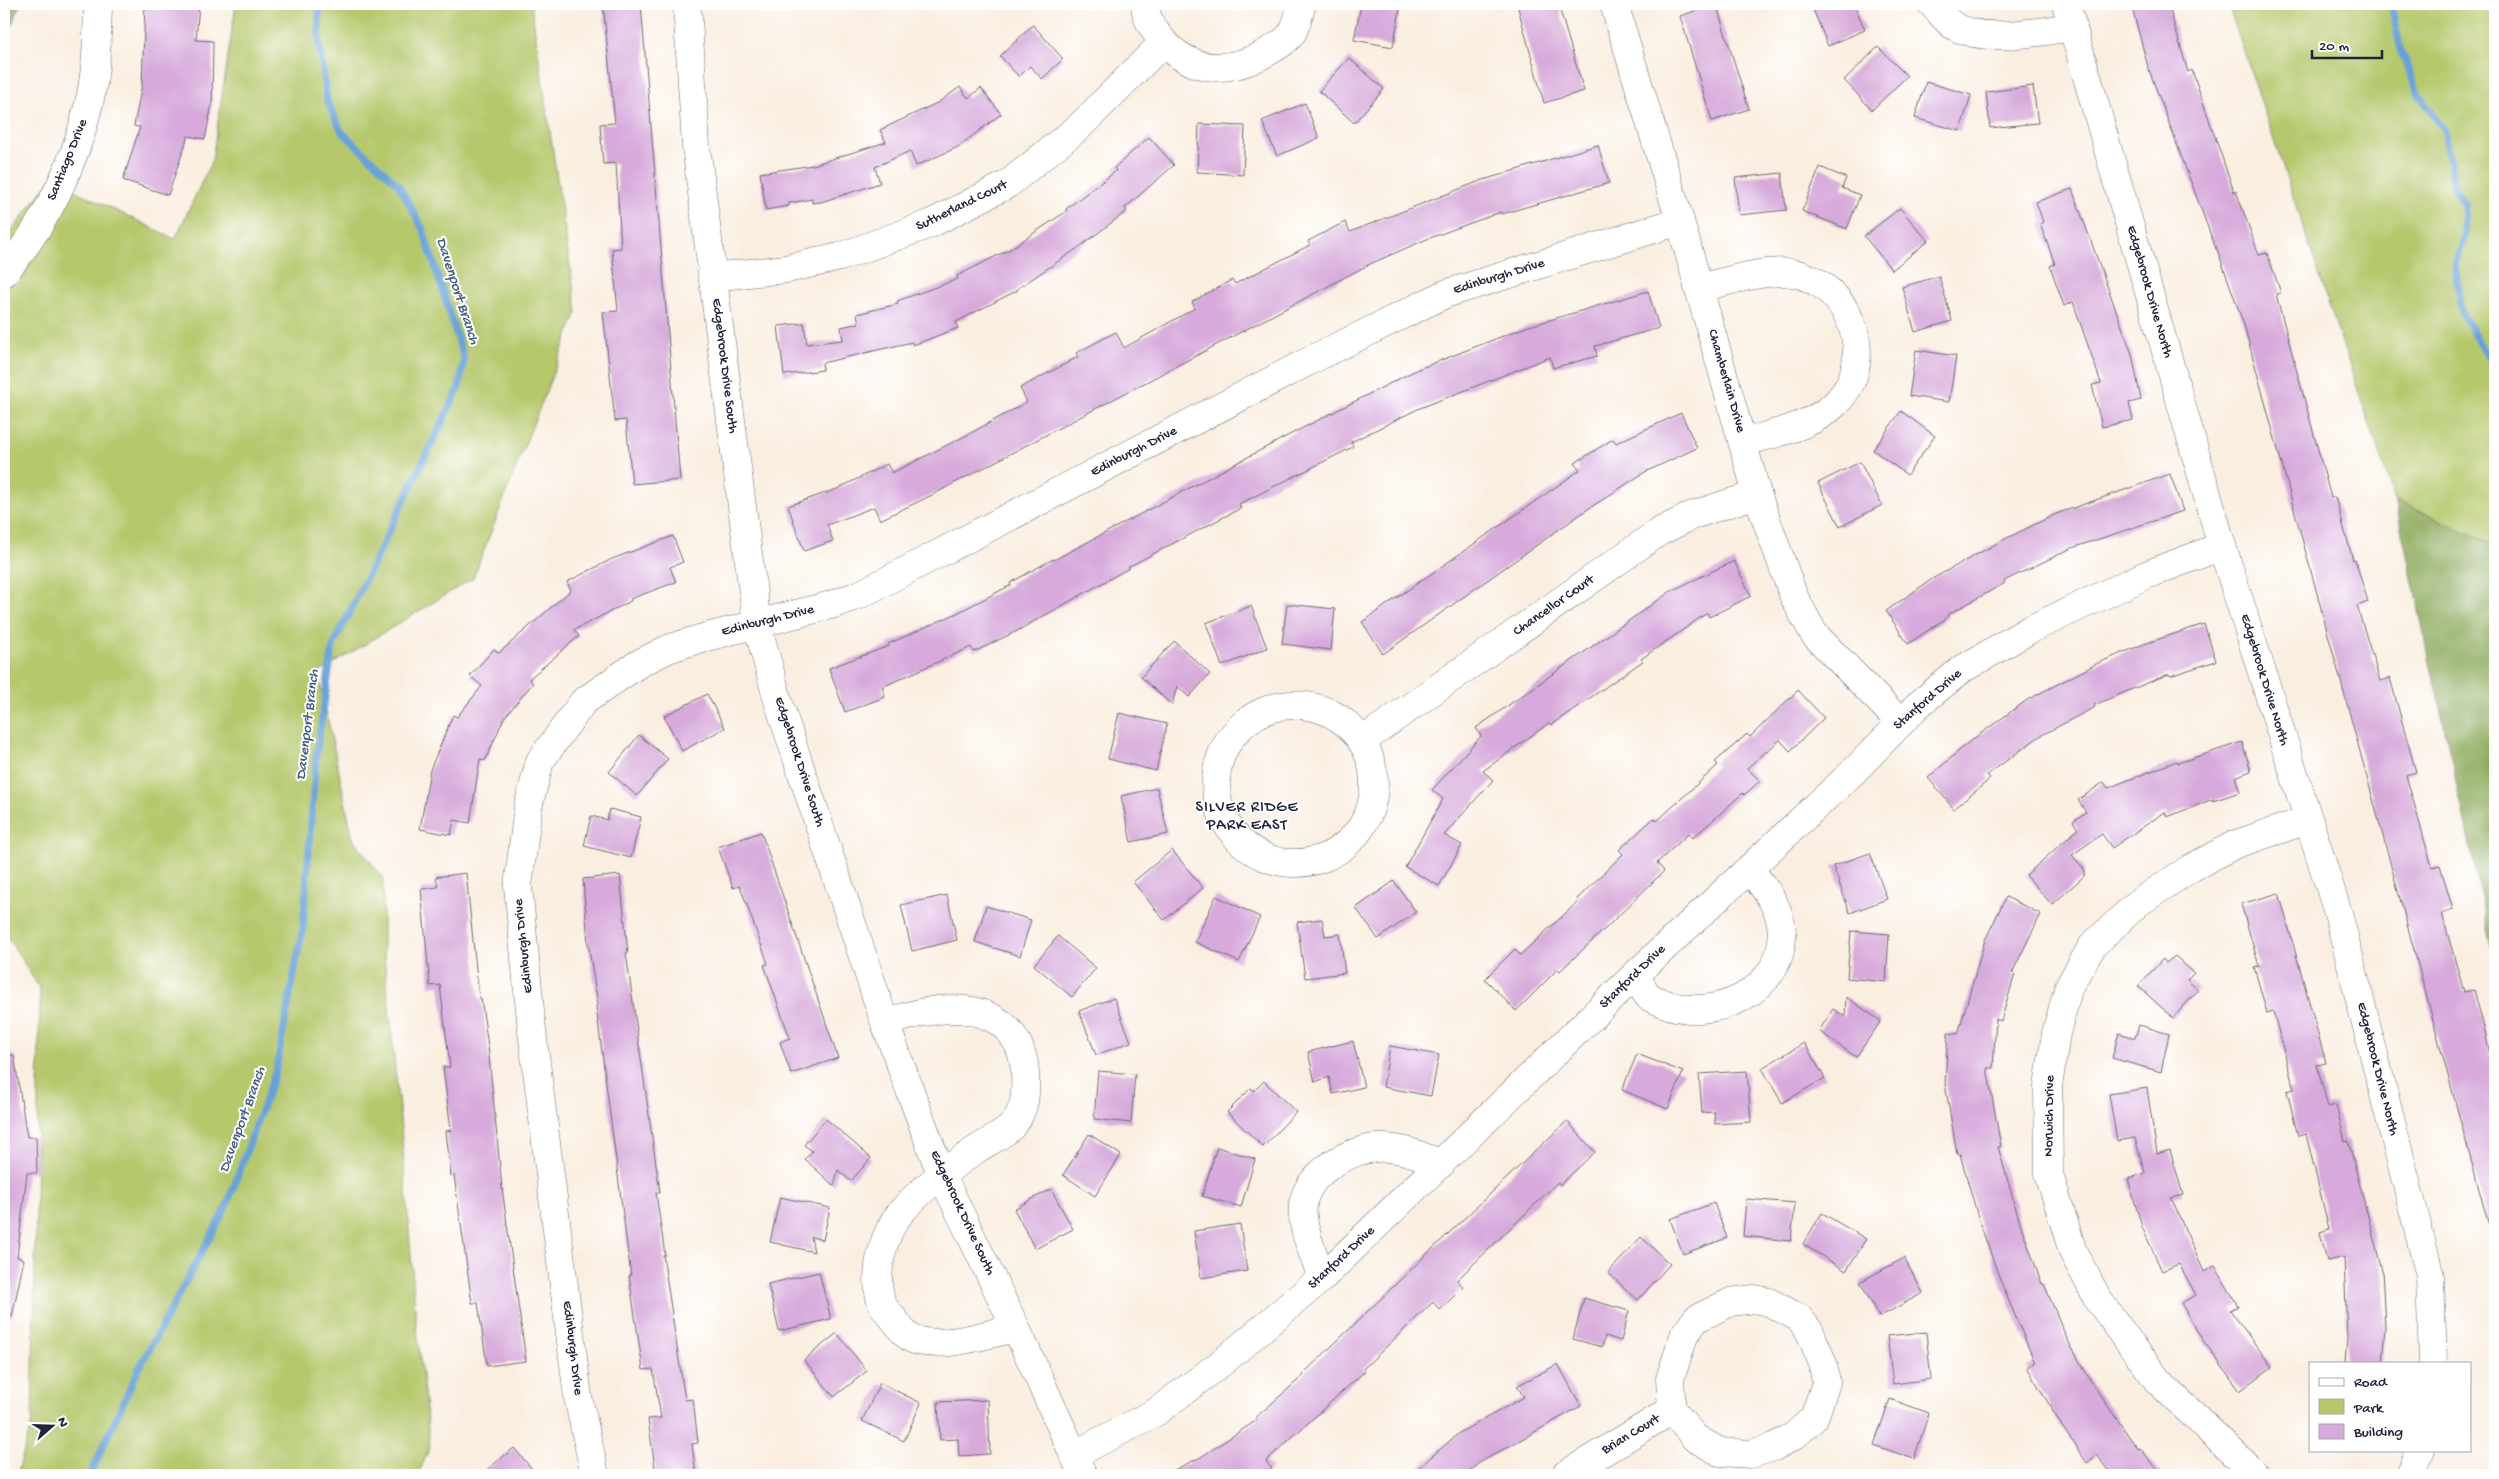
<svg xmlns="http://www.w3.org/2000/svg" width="2499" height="1479" font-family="'Gochi Hand',sans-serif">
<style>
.green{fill:#b5c86c;stroke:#6c7554}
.forest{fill:#90ac60;stroke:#59674e}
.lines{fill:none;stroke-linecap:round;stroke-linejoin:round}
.stream{stroke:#67a2d7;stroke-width:7}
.building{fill:#d7aadb}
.minor-casing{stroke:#6e6975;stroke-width:29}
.minor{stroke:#fff;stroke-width:28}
.labels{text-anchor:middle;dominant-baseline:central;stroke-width:4;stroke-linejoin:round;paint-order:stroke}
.street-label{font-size:14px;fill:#22223b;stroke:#fff}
.water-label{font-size:15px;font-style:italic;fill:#415c81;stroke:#fff}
.quarter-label{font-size:16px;letter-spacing:1px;fill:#22223b;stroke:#fff}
</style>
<rect width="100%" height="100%" fill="#fff"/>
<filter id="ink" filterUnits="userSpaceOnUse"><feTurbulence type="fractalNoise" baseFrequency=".02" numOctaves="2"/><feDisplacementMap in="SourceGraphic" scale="10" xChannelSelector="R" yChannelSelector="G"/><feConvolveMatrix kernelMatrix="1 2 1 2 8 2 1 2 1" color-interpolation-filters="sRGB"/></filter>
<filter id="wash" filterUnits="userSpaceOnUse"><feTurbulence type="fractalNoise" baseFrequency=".0096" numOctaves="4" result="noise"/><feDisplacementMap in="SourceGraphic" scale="20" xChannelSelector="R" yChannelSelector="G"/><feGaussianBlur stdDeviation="1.12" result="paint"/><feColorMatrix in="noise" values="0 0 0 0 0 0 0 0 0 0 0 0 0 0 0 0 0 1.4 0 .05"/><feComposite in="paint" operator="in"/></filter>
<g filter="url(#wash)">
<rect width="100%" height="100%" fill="#faeee0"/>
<g class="green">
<path d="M236,4H531L577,312L473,578L318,673L353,839L383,878V945L402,1139L416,1320L430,1447L418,1475H17L32,1422L40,989L4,931V458L11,453L4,441V241L51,179L175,239L212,160Z"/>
<path d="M2228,4H2490L2495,81V545L2395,500Z"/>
</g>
<g class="forest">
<path d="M4,4H20L4,45Z"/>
<path d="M2395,500L2495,545V961Z"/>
</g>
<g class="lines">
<g class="stream">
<path d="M2391,4L2401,52L2419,94L2444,129L2455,190L2465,205L2464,239L2455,264L2461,311L2479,344L2495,366"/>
<path d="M90,1475L139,1368L226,1208L276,1070L303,927L316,756L333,646L459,388L464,359L423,229L398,184L342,132L327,101L319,39V4"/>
</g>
</g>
<g id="blocks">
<g class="building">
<path d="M145,4H199L196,40L213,41L212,104L205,139L188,136L168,195L123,180L140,127L134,126L142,85Z"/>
<path d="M603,4H641L680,480L632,484L626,420L615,421L603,312L618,311L612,249L621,248L616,163L603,164L600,124L615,123Z"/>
<path d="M1361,4H1401L1393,47L1354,40Z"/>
<path d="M1517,4H1558L1584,91L1544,103Z"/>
<path d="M1716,4L1749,109L1712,121L1680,16Z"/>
<path d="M1811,4H1854L1865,30L1828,46Z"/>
<path d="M2131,4H2168L2188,72L2192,70L2234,192L2236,191L2259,255L2267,253L2281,293L2276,294L2331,498L2335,497L2353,560L2355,559L2368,602L2357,606L2380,681L2390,678L2416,772L2406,775L2432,867L2440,865L2453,910L2442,914L2464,992L2474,990L2485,1031L2495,1080V1226H2489L2244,325L2217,249H2216L2148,67Z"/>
<path d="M1033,25L1063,59L1042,79L1030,66L1019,77L1000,56Z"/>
<path d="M1878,47L1907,76L1872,110L1844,80Z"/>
<path d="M1349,58L1384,89L1354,123L1319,91Z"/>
<path d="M1926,82L1971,95L1960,131L1915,118Z"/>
<path d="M2033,86L2038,123L1990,128L1986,92Z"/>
<path d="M960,87L968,98L981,88L1001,114L958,147L916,166L910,151L875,167L880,183L821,202L812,203V199L789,203V206L766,210L760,173L813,165L886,142L880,130L939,102Z"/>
<path d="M1305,103L1319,138L1277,156L1262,121Z"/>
<path d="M1199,124L1245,126L1243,175L1197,172Z"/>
<path d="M1149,137L1174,165L1125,208L1127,211L1078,248L1017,289L1018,290L956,322L958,328L913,345L912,342L822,363L823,370L784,375L778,326L804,323L807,344L843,340L841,327L859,323L857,314L898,304L897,301L958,279L957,276L1010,249L1067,211L1066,209L1116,171L1114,168Z"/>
<path d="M1598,145L1609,183L1502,214L1501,212L1427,239L1370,264L932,495L880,520L874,507L827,525L833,541L804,551L788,506L837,489L887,464L892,473L971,433L1027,402L1020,388L1078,357L1076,353L1116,332L1124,348L1195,308L1192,302L1232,280L1235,284L1310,245L1308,241L1345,222L1350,232L1480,181Z"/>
<path d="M1820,167L1846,178L1842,188L1860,195L1847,229L1802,211Z"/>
<path d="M1782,173L1786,210L1739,215L1735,178Z"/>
<path d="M2072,189L2132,354L2141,400L2129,403L2133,420L2102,427L2092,385L2101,383L2073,302L2064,306L2050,266L2055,264L2040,224L2043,222L2036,202Z"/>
<path d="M1900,208L1928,241L1892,270L1864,236Z"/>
<path d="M1939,276L1952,321L1915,332L1902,287Z"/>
<path d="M1648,291L1659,328L1595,346L1597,356L1553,368L1550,357L1420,408L1351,442L1353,447L1239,504L1241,508L1128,567L1129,568L1017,631L974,652L971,647L882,687L885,697L845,712L829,668L889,646L888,644L955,614L1011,585L1010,583L1053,559L1054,560L1291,434L1416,370L1526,327Z"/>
<path d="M1916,350L1956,356L1949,402L1909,396Z"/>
<path d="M1901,411L1935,436L1907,475L1873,450Z"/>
<path d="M1681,413L1697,448L1645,472L1585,511L1383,654L1362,622L1580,470L1575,463L1613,439L1616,443Z"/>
<path d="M1860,462L1882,505L1840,527L1818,483Z"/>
<path d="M2170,474L2183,511L2072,548L2004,581L2005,583L1947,615L1948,617L1908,644L1886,611L1932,579L2003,540L2056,514Z"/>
<path d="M673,536L683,562L670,567L676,582L630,599L631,601L574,630L579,636L529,679L533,683L504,718L485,761L480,759L470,823L454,820L451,835L420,829L430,770L453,715L457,717L482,686L470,676L494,649L499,653L571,590L567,582L612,559Z"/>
<path d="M1734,561L1751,596L1709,617L1707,613L1641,659L1643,661L1551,725L1549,723L1483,771L1493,780L1444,835L1462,845L1439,886L1405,867L1443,799L1432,790L1481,736L1476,728L1671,591Z"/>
<path d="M1287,604L1335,609L1331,650L1282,644Z"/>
<path d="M1251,606L1267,648L1222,666L1206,623Z"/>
<path d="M2204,624L2216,661L2170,676L2169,674L2094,705L2095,707L2040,736L1987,775L1990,779L1954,809L1928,778L1969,742L2027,700L2098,663L2144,644Z"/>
<path d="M1174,641L1210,674L1189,697L1177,686L1172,705L1141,677Z"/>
<path d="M1798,690L1824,718L1790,751L1780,740L1747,768L1760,781L1744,795L1743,793L1693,838L1689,833L1657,863L1664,871L1606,928L1560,971L1558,969L1516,1011L1485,979L1515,949L1520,955L1579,901L1577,899L1623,854L1619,850L1654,818L1657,821L1718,765L1715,762L1747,734L1750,737Z"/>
<path d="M707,694L725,728L682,751L664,716Z"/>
<path d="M1119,713L1167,724L1156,771L1108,759Z"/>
<path d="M639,735L668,759L637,796L609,772Z"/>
<path d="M2242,742L2251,771L2235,777L2240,792L2213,801V799L2167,817L2165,812L2112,848L2102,834L2072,855L2084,869V876L2052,905L2026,875L2078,829L2073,821L2086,812L2078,800L2104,782L2108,788L2177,761L2178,763Z"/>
<path d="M1157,788L1168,834L1131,842L1121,796Z"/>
<path d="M610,809L641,817L631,858L584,846L591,816L607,820Z"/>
<path d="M761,832L838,1058L791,1074L780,1042L790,1038L764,965L768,964L740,886L733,888L718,847Z"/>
<path d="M1172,850L1203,888L1164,920L1133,882Z"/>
<path d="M1870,853L1887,899L1850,913L1833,866Z"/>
<path d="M466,873L479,998H481L488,1046L502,1188L526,1361L487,1366L478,1303H472L454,1175L451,1176L446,1131L451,1130L443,1067H450L440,985L430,986L421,889L438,887L436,877Z"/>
<path d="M620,875L628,953H626L660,1193H656L665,1255H663L685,1400L693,1399L698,1443L692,1444L696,1475H656L648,1419L661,1418L653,1369L643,1370L629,1276H631L596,1006L598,1005L588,943L583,879Z"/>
<path d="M1394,881L1416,912L1378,939L1356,908Z"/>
<path d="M2279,893L2326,1063L2317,1065L2328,1107L2336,1105L2345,1141L2348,1140L2382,1270L2385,1327L2382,1363H2345L2347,1338L2344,1257L2327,1261L2320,1232L2329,1229L2306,1134L2298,1136L2287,1091L2294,1089L2273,1011L2267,1013L2254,967L2259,966L2241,904Z"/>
<path d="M947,895L957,940L912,951L901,905Z"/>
<path d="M1216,896L1260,917L1239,962L1195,942Z"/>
<path d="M2006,897L2041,914L2012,973L2015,974L2001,1021L1996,1019L1993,1068H1987L2001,1147H1998L2020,1223L2042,1284H2044L2067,1339L2093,1385L2138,1449L2140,1448L2162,1475H2113L2097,1455L2087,1463L2063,1428L2027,1367L2035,1363L2001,1282L1980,1224L1960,1154H1957L1945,1084L1948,1033L1958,1034L1985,940Z"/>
<path d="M986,906L1031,920L1020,956L975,942Z"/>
<path d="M1322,919L1325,936L1340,934L1345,973L1305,978L1297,922Z"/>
<path d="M1851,931L1889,934L1886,982L1847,978Z"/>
<path d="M1058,936L1096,968L1072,997L1034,965Z"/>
<path d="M2175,956L2194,973L2187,980L2198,990L2173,1018L2138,986L2163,959L2166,963Z"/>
<path d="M1846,997L1881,1021L1856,1057L1819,1031L1833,1009L1845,1017Z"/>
<path d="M1114,998L1131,1042L1096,1055L1079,1011Z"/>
<path d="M2139,1025L2169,1034L2161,1072L2112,1058L2119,1033L2135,1038Z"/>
<path d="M1353,1041L1364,1087L1333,1094L1329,1077L1315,1082L1308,1052Z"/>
<path d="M1804,1043L1825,1078L1782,1103L1762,1068Z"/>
<path d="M1390,1046L1439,1055L1431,1096L1383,1087Z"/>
<path d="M1637,1054L1683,1072L1668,1109L1622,1090Z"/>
<path d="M14,1055L27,1137H36L37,1173H27L17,1257L24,1259L12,1317L4,1316V1056Z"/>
<path d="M1098,1071L1135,1074L1131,1123L1094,1119Z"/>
<path d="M1747,1071L1751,1122L1715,1124L1714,1112L1702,1113L1699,1074Z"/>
<path d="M1264,1081L1296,1112L1263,1147L1227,1112L1251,1088L1254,1091Z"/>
<path d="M2147,1088L2157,1154L2170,1150L2183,1195L2171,1198L2204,1272L2215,1266L2238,1306L2230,1310L2272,1367L2240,1391L2202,1339L2181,1303L2196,1295L2179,1264L2162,1271L2142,1227L2128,1179L2145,1173L2135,1138L2117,1141L2109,1094Z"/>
<path d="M826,1119L871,1158L851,1181L838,1170L834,1186L805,1159L812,1151L804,1145Z"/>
<path d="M1567,1121L1595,1152L1560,1185L1558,1182L1457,1280L1463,1287L1440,1310L1433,1302L1363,1369L1365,1371L1266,1461L1272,1469L1262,1475H1164L1201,1457L1257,1420L1255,1418L1304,1375L1303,1374L1429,1252Z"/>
<path d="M1089,1134L1121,1155L1095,1196L1063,1175Z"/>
<path d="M1217,1147L1255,1159L1241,1207L1202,1196Z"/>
<path d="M1051,1189L1073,1229L1035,1249L1014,1209Z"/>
<path d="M780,1197L830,1208L823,1240L811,1237L814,1252L770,1242Z"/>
<path d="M1746,1199L1795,1203L1791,1241L1743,1236Z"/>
<path d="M1714,1203L1727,1238L1683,1254L1670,1219Z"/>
<path d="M1822,1213L1866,1239L1846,1271L1803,1244Z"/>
<path d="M1240,1224L1247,1271L1201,1278L1194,1231Z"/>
<path d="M1641,1237L1670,1264L1638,1300L1608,1273Z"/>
<path d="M1904,1258L1923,1293L1879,1317L1860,1282Z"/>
<path d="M819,1272L831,1319L779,1331L768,1284Z"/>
<path d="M1584,1298L1629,1311L1621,1341L1605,1336L1602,1347L1573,1339Z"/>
<path d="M1926,1332L1931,1379L1893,1384L1887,1336Z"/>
<path d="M837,1333L867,1371L834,1397L804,1360Z"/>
<path d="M1558,1364L1581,1406L1479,1463L1465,1475H1410L1459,1433L1524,1397L1517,1386Z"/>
<path d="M880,1383L921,1403L904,1441L862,1421Z"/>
<path d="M1890,1399L1929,1413L1914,1459L1874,1445Z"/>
<path d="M988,1400L990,1454L959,1456L958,1439L940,1440L938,1402Z"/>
<path d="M514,1448L537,1475H480Z"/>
</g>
</g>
</g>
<g filter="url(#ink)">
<use href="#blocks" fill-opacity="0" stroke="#6e6975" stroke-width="1"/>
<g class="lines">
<g class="minor-casing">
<g id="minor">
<path d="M687,4L696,146L757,624L778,701L885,1023L941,1174L1016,1328L1083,1475"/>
<path d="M1145,4C1145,16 1151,26 1158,35C1187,72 1225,75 1264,54C1274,48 1285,43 1292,33C1297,25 1299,13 1302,4"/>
<path d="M1614,4L1680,221L1757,494L1794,597L1814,634L1901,723"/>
<path d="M1932,4C1939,11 1946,21 1954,26C1985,44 2039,31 2073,27"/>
<path d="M2066,4L2222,546L2338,913L2430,1276L2433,1363"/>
<path d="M4,273C45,225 75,165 89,103C97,71 97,37 98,4"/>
<path d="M712,277L786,269L840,257L930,224L1008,184L1079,127L1164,42"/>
<path d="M1698,288C1727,282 1762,269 1792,273C1850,283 1879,359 1837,402C1813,427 1775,433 1744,442"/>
<circle cx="1295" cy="784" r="79"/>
<path d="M1362,741L1659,532L1693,515L1757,494"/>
<path d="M1636,974C1639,980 1644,992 1649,997C1653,999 1659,1001 1663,1003C1713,1023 1784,992 1782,932C1781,907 1764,887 1749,869"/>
<path d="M885,1023C898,1019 912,1014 925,1012C973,1002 1022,1017 1025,1073C1026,1092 1026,1110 1012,1126C1003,1135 988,1142 977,1149C950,1168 923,1187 901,1212C883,1233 873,1274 881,1301C883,1308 892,1316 896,1322C900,1328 908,1338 915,1340C947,1349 985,1334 1016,1328"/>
<path d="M1322,1278C1315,1257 1300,1227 1303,1204C1308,1171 1355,1145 1386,1148C1406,1149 1422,1156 1441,1164"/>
<path d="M1754,1299L1769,1302L1799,1318L1810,1332L1823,1364L1826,1383L1814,1418L1794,1436L1774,1447L1751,1454L1720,1452L1695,1438L1672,1410L1670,1379L1684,1336L1696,1319L1731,1302Z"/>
<path d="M1074,1455L1156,1412L1220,1364L1322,1278L1636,974L1855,770L1918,705L1961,670L2029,630L2146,575L2222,546"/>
<path d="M595,1475L578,1397L532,1031L518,886L528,807L540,761L583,702L638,664L668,649L699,639L831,605L859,595L1319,356L1445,294L1680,221"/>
<path d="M1565,1475L1672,1410"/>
<path d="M2256,1475L2158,1381L2099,1301L2073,1252L2049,1174L2048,1087L2056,1033L2069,986L2093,945L2138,903L2191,868L2236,844L2308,820"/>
<path d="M2409,1475L2419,1450"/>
</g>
</g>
<use href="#minor" class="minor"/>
</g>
</g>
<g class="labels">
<g class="street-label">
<text transform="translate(68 160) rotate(-68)">Santiago Drive</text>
<text transform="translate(962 206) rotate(-26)">Sutherland Court</text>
<text transform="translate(1499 277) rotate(-17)">Edinburgh Drive</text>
<text transform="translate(2149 292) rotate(74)">Edgebrook Drive North</text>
<text transform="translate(724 366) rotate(83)">Edgebrook Drive South</text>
<text transform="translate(1726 381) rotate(74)">Chamberlain Drive</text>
<text transform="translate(1134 452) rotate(-27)">Edinburgh Drive</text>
<text transform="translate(1554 606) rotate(-35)">Chancellor Court</text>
<text transform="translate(768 621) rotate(-14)">Edinburgh Drive</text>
<text transform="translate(2264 680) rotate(73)">Edgebrook Drive North</text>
<text transform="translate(1928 700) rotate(-41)">Stanford Drive</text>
<text transform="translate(799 762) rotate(72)">Edgebrook Drive South</text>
<text transform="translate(524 946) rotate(-96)">Edinburgh Drive</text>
<text transform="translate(1633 977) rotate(-44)">Stanford Drive</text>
<text transform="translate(2377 1069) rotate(76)">Edgebrook Drive North</text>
<text transform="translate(2050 1116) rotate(-89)">Norwich Drive</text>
<text transform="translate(962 1213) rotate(65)">Edgebrook Drive South</text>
<text transform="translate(1342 1258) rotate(-43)">Stanford Drive</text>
<text transform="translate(572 1348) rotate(83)">Edinburgh Drive</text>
<text transform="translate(1631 1435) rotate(-31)">Brian Court</text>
</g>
<g class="water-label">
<text transform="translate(457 291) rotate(72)">Davenport Branch</text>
<text transform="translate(308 725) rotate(-83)">Davenport Branch</text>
<text transform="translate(243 1120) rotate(-70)">Davenport Branch</text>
</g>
<g class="quarter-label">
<text x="1247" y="808">SILVER RIDGE<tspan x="1247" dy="18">PARK EAST</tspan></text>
</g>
</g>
<rect width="2499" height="1479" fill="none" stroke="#fff" stroke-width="20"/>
<rect x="2309" y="1362" width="162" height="90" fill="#ffffff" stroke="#a7a7b1"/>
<rect x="2319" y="1378" width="25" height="8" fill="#ffffff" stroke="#a7a7b1"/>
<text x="2354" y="1386" font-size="15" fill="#22223b">Road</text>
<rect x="2319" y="1399" width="25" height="15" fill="#b5c86c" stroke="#a7a7b1"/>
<text x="2354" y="1412" font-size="15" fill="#22223b">Park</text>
<rect x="2319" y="1424" width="25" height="15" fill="#d7aadb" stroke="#a7a7b1"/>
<text x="2354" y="1436" font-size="15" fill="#22223b">Building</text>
<g transform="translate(52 1426) rotate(70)" stroke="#ffffff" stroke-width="4" paint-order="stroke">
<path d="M0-4L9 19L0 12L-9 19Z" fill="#22223b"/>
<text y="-8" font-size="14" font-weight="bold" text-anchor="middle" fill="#22223b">N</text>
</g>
<path d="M2312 50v8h70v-8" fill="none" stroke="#22223b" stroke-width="2.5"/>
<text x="2319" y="50" font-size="15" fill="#22223b" stroke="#ffffff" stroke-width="4" paint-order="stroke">20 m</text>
</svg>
